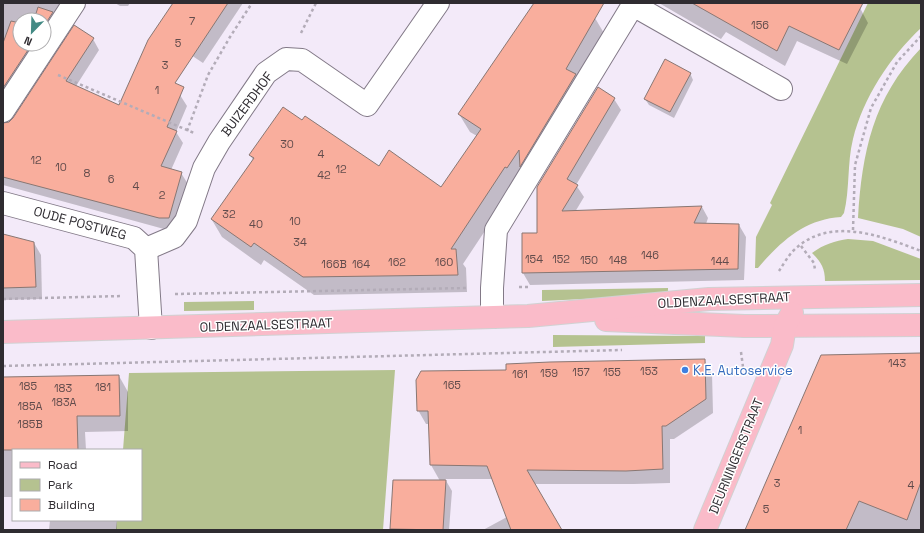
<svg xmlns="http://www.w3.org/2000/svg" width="924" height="533" font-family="'Space Grotesk',sans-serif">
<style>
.green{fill:#b5c290}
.shadow{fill:#0003;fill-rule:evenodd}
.building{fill:#f9ae9d;stroke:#897773}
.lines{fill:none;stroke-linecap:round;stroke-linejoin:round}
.minor-casing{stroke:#827987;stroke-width:24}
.major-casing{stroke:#d1d1d2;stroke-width:24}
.path{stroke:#b3acb8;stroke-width:2.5;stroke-dasharray:3 3;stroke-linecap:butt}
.minor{stroke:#fff;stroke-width:22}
.major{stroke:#fabbc9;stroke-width:22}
.shop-dot{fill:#3f7fe0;stroke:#fff;stroke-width:1.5}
.labels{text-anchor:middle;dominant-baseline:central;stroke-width:3;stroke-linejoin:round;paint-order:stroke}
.number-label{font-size:11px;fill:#624c4c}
.street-label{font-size:13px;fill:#2f2c31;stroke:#fff}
.shop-label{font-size:13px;fill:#366cbe;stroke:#fff;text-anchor:start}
</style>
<rect width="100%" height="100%" fill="#f3eaf9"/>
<g class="green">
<path d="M868,3H921V28C890,57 863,98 853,139C847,163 850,189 844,213L841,217C805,219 780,242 758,268H755L756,237L772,205L770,203Z"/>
<path d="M921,48V237L903,229L858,218C862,152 873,98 921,48Z"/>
<path d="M848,239L873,241L921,259V280L825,281C825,268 821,262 812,253C824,244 835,241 848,239Z"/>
<path d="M668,288V295L542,301V290Z"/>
<path d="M254,301V310L184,311V302Z"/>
<path d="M553,335L705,336V343L553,347Z"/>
<path d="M395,370L383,530H116L117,520H141V450H123L129,373Z"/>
</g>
<g class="shadow">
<path d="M3,3H75L3,109ZM20,20H44V44H20Z"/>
<path d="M115,3H130L128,6H120Z"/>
<path d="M174,3H243L203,63L167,39Z"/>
<path d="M535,3H573L595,18L605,35L516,184L463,264L466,268L467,292L314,295L264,260L261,265L222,237L212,220L253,160L250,155L303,121L379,168L441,189L477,136L470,132L459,114Z"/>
<path d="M659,3H849L860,8L868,23L847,64L797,41L785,66L726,32L721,39Z"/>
<path d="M93,39L99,50L76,86L120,107L180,95L187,106L176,132L183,143L171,170L181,173L188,184L175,232L3,185V124L9,123Z"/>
<path d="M690,73L693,80L674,118L649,105L645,99Z"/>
<path d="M614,99L621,110L576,185L584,197L575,212L702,207L708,218L706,224L739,225L746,237L744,280L530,285L523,273L538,234V188Z"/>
<path d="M3,235L34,243L41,255L42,299L3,300Z"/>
<path d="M921,354V530H746Z"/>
<path d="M704,360L712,373L713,413L674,439H670V483L634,484H534L561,530H483L507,517L493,479H445L452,491L449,530L391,529L394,481H440L431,465L429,424H426L418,410L507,371Z"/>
<path d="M119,376L128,392V431L85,432L86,450H13V497H4L3,377Z"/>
<path d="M50,520H117V530H49Z"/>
</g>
<g class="building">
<path d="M173,3H228L175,83L184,87L167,127L177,131L161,166L182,172L169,218H159L3,177V123L9,122L13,118L74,25L94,38L66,81L119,105L148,40Z"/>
<path d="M534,3H604L566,69L576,74L520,167L519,150L507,168L505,167L451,249H456L458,275L303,277L254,243L251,247L211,219L254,158L249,155L283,107L302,120L305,116L379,166L389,150L441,187L481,129L458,114Z"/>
<path d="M692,3H863L839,50L789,26L777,51Z"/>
<path d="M38,7L53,12L44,26V20H34Z"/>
<path d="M11,21L20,23V44H32L3,88V43Z"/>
<path d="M665,59L691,73L670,112L644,99Z"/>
<path d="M598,87L615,98L567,179L578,185L562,211L702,206L694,223L739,224L738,269L522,273V233H537V187Z"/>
<path d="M3,234L34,242L36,287L3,288Z"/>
<path d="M921,353V482L907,520L859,501L846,530H745L821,355Z"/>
<path d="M705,359L706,399L666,426H662L663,469L626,471L527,470L562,530H511L487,466L430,465L428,411H417L416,380L421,371L506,370V364L550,362Z"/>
<path d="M119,375L120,416H77L78,450H3V377Z"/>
<path d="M393,480H446L443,530L390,529Z"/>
</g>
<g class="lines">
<g class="minor-casing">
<g id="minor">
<path d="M3,111L74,3"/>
<path d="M3,203L134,238L146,249L151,328"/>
<path d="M146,249L174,237L186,221L204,168L219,142L266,73L286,59L302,60L367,105L438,3"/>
<path d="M492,317V288L496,230L633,5L781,89"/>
</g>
</g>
<g class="major-casing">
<g id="major">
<path d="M606,320L744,326L921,325"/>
<path d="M3,332L528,316L709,299L921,295"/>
<path d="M705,530L782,345L785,326L792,313"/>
</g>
</g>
<g class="path">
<path d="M301,33L316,3"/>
<path d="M58,75L194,133"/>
<path d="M187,131L208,75L230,37L252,3"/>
<path d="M853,230L855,165L871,108L897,62L921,36"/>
<path d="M801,246L814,263L815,270"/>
<path d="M779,271C783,265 788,256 793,251C829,215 881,236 921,251"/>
<path d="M519,287H530"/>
<path d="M175,294L466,288"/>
<path d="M3,299L122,296"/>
<path d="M741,352L743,367"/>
<path d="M3,366L622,350"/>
</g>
<use href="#minor" class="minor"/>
<use href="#major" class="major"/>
</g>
<circle class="shop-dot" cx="685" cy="370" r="4"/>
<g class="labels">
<g class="number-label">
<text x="192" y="21">7</text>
<text x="760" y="25">156</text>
<text x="178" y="43">5</text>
<text x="165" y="65">3</text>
<text x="157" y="90">1</text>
<text x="287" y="144">30</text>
<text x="321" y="154">4</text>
<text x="36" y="160">12</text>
<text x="61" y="167">10</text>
<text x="341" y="169">12</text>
<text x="87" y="173">8</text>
<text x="324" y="175">42</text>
<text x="111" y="179">6</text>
<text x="136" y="186">4</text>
<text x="162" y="195">2</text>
<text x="229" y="214">32</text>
<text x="295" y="221">10</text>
<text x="256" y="224">40</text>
<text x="300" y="242">34</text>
<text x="650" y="255">146</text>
<text x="534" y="259">154</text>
<text x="561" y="259">152</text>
<text x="589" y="260">150</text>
<text x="618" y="260">148</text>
<text x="720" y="261">144</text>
<text x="397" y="262">162</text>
<text x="444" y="262">160</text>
<text x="334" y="264">166B</text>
<text x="361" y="264">164</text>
<text x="897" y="363">143</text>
<text x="649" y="371">153</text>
<text x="581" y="372">157</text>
<text x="612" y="372">155</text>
<text x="549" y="373">159</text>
<text x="520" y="374">161</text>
<text x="452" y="385">165</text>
<text x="28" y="386">185</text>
<text x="103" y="387">181</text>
<text x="63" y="388">183</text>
<text x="64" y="402">183A</text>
<text x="30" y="406">185A</text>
<text x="30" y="424">185B</text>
<text x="800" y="430">1</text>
<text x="777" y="483">3</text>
<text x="911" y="485">4</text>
<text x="766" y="509">5</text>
</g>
<g class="street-label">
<text transform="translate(247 104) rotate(-53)">BUIZERDHOF</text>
<text transform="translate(80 223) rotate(15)">OUDE POSTWEG</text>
<text transform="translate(724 300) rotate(-3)">OLDENZAALSESTRAAT</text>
<text transform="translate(266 325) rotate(-2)">OLDENZAALSESTRAAT</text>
<text transform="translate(736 456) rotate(-68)">DEURNINGERSTRAAT</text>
</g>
<g class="shop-label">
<text x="693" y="370">K.E. Autoservice</text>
</g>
</g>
<rect width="924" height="533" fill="none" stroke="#2f2c31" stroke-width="8"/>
<rect x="12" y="449" width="130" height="72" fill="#ffffff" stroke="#acabad"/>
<rect x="20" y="462" width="20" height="6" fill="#fabbc9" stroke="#acabad"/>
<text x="48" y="469" font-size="12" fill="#2f2c31">Road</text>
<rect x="20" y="479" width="20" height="12" fill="#b5c290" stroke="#acabad"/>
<text x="48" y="489" font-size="12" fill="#2f2c31">Park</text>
<rect x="20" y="499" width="20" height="12" fill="#f9ae9d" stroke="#acabad"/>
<text x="48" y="509" font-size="12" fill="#2f2c31">Building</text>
<g transform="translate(32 32) rotate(203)"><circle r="19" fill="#ffffff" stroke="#acabad"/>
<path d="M0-3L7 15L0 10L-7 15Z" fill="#438a84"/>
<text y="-6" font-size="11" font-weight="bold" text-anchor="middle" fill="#2f2c31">N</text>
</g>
</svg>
